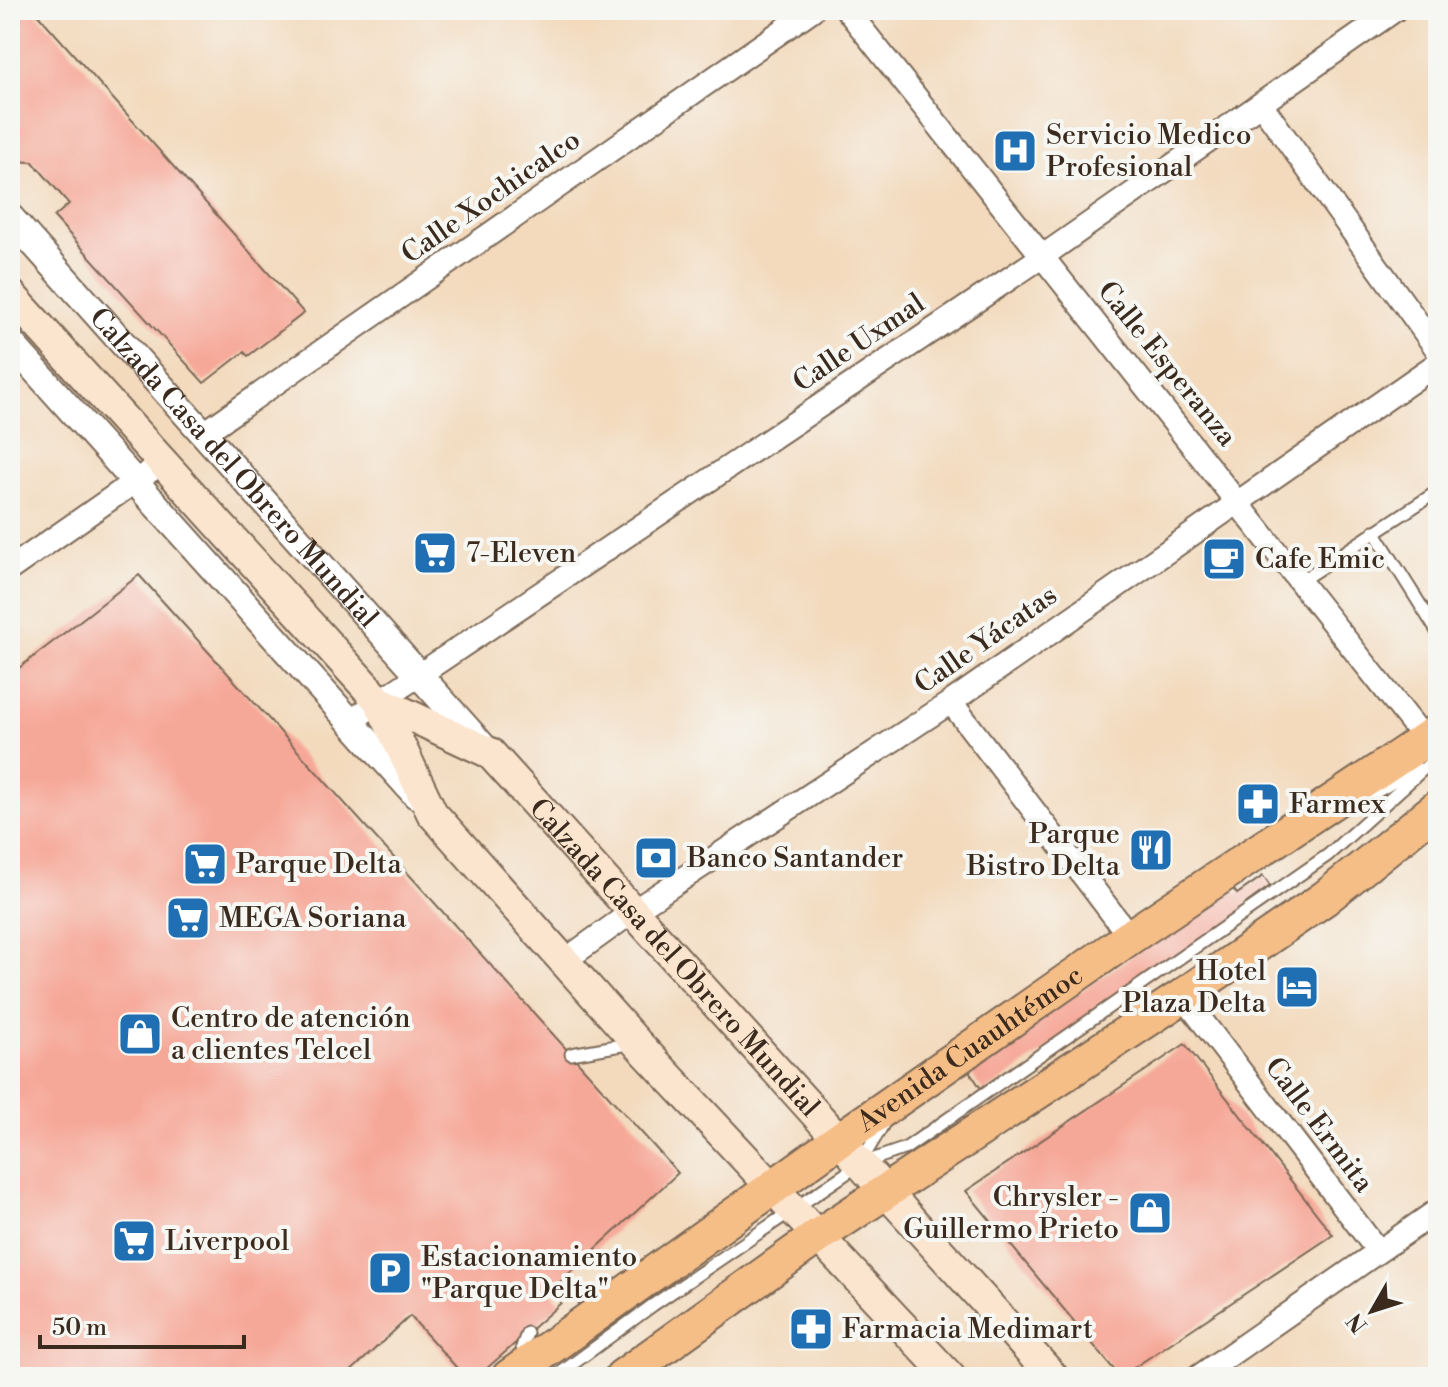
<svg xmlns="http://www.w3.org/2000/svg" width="1448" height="1387" font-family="'Libre Bodoni',serif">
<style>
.building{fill:#f6a898}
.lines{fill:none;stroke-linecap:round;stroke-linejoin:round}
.service-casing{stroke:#7b6856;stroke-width:15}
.minor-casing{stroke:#7b6856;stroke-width:26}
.tertiary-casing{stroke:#7b6856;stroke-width:30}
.secondary-casing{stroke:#7b6856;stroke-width:34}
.primary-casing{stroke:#7b6856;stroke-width:38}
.service{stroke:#fff;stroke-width:11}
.minor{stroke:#fff;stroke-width:22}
.tertiary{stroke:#fff;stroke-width:26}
.secondary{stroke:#fbe5cf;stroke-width:30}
.primary{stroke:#f6be87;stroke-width:34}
.labels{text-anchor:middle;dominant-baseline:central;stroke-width:8;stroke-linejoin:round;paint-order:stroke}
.poi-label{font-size:28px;fill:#3b2a1e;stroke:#f6f6f2;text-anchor:start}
.street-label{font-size:28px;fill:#3b2a1e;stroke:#f6f6f2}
</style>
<rect width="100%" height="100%" fill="#f6f6f2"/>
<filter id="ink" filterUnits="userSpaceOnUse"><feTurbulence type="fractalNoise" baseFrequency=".0125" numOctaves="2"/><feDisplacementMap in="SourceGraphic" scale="16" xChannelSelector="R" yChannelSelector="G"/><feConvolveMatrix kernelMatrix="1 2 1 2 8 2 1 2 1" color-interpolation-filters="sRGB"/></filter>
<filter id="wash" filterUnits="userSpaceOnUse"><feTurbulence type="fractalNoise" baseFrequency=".006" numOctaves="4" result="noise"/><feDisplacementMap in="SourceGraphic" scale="32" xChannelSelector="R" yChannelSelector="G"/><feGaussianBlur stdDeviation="1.8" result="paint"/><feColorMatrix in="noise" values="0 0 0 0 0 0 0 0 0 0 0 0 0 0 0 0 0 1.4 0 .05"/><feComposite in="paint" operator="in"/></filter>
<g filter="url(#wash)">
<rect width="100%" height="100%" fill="#f3dabd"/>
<g id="blocks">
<g class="building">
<path d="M10,10H34L304,313L248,356L244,352L204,383L54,217L69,204L33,162L10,161Z"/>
<path d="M139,575L678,1173L550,1291L561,1303L477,1377H465L410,1316L345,1377H10V675Z"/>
<path d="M1263,876L1270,886L1244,905L1248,911L984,1093L968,1069L1232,887L1237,894Z"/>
<path d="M1185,1044L1333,1235L1120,1377L966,1191Z"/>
</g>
</g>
</g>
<g filter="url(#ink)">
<use href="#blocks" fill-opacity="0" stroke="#7b6856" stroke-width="2"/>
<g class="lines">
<g class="service-casing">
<g id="service">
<path d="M1374,531L1438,633"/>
<path d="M1302,580L1438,491"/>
<path d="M1373,794L1417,768"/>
<path d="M571,1054L633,1043"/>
<path d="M862,1160L884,1123"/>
<path d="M526,1359L522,1347L527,1333"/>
<path d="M555,1377L653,1305L860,1164L906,1148L1328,855L1438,756"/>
</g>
</g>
<g class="minor-casing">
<g id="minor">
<path d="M847,10L1438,756"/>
<path d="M1261,104L1438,351"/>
<path d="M204,433L812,10"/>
<path d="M10,569L163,462"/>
<path d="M951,702L1130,937"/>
<path d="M352,720L1043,256L1395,10"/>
<path d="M564,961L632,912L951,702L1438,363"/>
<path d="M1183,996L1378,1251"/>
<path d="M1198,1377L1438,1210"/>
</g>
</g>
<g class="tertiary-casing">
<g id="tertiary">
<path id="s1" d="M10,217L487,751"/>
<path d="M10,342L416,795"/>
</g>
</g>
<g class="secondary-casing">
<g id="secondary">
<path d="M10,294L379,701L432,813L637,1043L950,1377"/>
<path id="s2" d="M379,701L490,753L1053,1377"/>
</g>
</g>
<g class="primary-casing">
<g id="primary">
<path id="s3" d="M509,1377L839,1140L1130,937L1438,731"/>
<path d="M622,1377L818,1236L1183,996L1325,898L1438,807"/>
</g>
</g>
<use href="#service" class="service"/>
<use href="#minor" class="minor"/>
<use href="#tertiary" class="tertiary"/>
<use href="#secondary" class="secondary"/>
<use href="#primary" class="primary"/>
</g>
</g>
<defs>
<g id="hospital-square" transform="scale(2.3)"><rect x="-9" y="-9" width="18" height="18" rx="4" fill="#1f6fb2" stroke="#f6f6f2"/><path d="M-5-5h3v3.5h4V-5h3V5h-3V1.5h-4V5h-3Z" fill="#fff"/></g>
<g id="supermarket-square" transform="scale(2.3)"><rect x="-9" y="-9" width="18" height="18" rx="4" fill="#1f6fb2" stroke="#f6f6f2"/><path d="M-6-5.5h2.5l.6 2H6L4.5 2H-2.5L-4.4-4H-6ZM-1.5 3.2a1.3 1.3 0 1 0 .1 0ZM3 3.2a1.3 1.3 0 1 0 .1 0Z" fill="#fff"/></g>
<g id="cafe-square" transform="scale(2.3)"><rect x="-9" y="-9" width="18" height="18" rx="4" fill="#1f6fb2" stroke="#f6f6f2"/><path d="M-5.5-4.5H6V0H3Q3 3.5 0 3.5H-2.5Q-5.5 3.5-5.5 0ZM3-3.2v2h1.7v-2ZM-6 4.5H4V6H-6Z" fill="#fff"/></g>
<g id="pharmacy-square" transform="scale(2.3)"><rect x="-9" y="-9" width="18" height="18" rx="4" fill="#1f6fb2" stroke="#f6f6f2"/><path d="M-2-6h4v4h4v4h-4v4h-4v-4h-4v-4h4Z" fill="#fff"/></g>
<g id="restaurant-square" transform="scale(2.3)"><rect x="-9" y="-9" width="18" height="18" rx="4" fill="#1f6fb2" stroke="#f6f6f2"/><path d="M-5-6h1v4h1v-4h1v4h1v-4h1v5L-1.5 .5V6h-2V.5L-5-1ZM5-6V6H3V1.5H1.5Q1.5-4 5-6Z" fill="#fff"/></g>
<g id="bank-square" transform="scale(2.3)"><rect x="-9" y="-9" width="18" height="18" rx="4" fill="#1f6fb2" stroke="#f6f6f2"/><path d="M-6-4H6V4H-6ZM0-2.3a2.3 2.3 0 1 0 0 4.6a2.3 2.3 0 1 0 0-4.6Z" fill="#fff"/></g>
<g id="hotel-square" transform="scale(2.3)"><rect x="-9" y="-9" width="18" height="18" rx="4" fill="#1f6fb2" stroke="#f6f6f2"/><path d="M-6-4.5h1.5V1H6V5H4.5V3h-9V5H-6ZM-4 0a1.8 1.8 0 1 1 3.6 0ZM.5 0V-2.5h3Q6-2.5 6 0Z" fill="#fff"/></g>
<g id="shop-square" transform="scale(2.3)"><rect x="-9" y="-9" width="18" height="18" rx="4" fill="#1f6fb2" stroke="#f6f6f2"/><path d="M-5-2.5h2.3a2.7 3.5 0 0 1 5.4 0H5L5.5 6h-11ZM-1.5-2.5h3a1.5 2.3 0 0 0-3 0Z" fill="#fff"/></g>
<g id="parking-square" transform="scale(2.3)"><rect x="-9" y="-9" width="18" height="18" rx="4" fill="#1f6fb2" stroke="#f6f6f2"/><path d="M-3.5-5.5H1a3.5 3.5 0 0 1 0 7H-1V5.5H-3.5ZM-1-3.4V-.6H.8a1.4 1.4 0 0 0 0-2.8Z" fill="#fff"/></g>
</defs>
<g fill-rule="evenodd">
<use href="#hospital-square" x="1015" y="151"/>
<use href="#supermarket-square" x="435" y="553"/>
<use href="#cafe-square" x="1224" y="559"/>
<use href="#pharmacy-square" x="1258" y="804"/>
<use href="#restaurant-square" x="1151" y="850"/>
<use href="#bank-square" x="656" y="858"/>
<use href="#supermarket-square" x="205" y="864"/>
<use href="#supermarket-square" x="188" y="918"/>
<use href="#hotel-square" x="1297" y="987"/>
<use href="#shop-square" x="140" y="1034"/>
<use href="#shop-square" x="1150" y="1213"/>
<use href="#supermarket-square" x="134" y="1241"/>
<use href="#parking-square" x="390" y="1273"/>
<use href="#pharmacy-square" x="811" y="1329"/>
</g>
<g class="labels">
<g class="poi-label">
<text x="1046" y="135">Servicio Medico<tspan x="1046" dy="32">Profesional</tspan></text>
<text x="466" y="553">7-Eleven</text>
<text x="1255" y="559">Cafe Emic</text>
<text x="1289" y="804">Farmex</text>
<text x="1120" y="834" text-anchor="end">Parque<tspan x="1120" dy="32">Bistro Delta</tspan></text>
<text x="687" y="858">Banco Santander</text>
<text x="236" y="864">Parque Delta</text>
<text x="219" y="918">MEGA Soriana</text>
<text x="1266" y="971" text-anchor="end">Hotel<tspan x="1266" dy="32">Plaza Delta</tspan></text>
<text x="171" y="1018">Centro de atención<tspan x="171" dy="32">a clientes Telcel</tspan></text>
<text x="1119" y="1197" text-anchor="end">Chrysler -<tspan x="1119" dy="32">Guillermo Prieto</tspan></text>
<text x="165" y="1241">Liverpool</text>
<text x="421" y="1257">Estacionamiento<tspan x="421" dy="32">"Parque Delta"</tspan></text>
<text x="842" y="1329">Farmacia Medimart</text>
</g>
<g class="street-label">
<text transform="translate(491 197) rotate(-35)">Calle Xochicalco</text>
<text transform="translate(859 343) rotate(-34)">Calle Uxmal</text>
<text transform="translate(1167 364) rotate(51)">Calle Esperanza</text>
<text stroke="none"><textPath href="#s1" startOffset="336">Calzada Casa del Obrero Mundial</textPath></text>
<text transform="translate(986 640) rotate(-35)">Calle Yácatas</text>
<text stroke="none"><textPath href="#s2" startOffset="398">Calzada Casa del Obrero Mundial</textPath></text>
<text stroke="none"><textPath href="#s3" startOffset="566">Avenida Cuauhtémoc</textPath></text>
<text transform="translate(1319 1125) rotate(53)">Calle Ermita</text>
</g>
</g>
<rect width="1448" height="1387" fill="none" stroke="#f6f6f2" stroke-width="40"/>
<g transform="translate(1372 1311) rotate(231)" stroke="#f6f6f2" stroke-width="6" paint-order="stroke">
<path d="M0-6L14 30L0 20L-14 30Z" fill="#3b2a1e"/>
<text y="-12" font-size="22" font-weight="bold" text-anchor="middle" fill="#3b2a1e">N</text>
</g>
<path d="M40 1335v12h204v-12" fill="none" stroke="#3b2a1e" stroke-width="4"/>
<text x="52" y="1335" font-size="24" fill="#3b2a1e" stroke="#f6f6f2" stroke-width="6" paint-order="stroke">50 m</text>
</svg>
